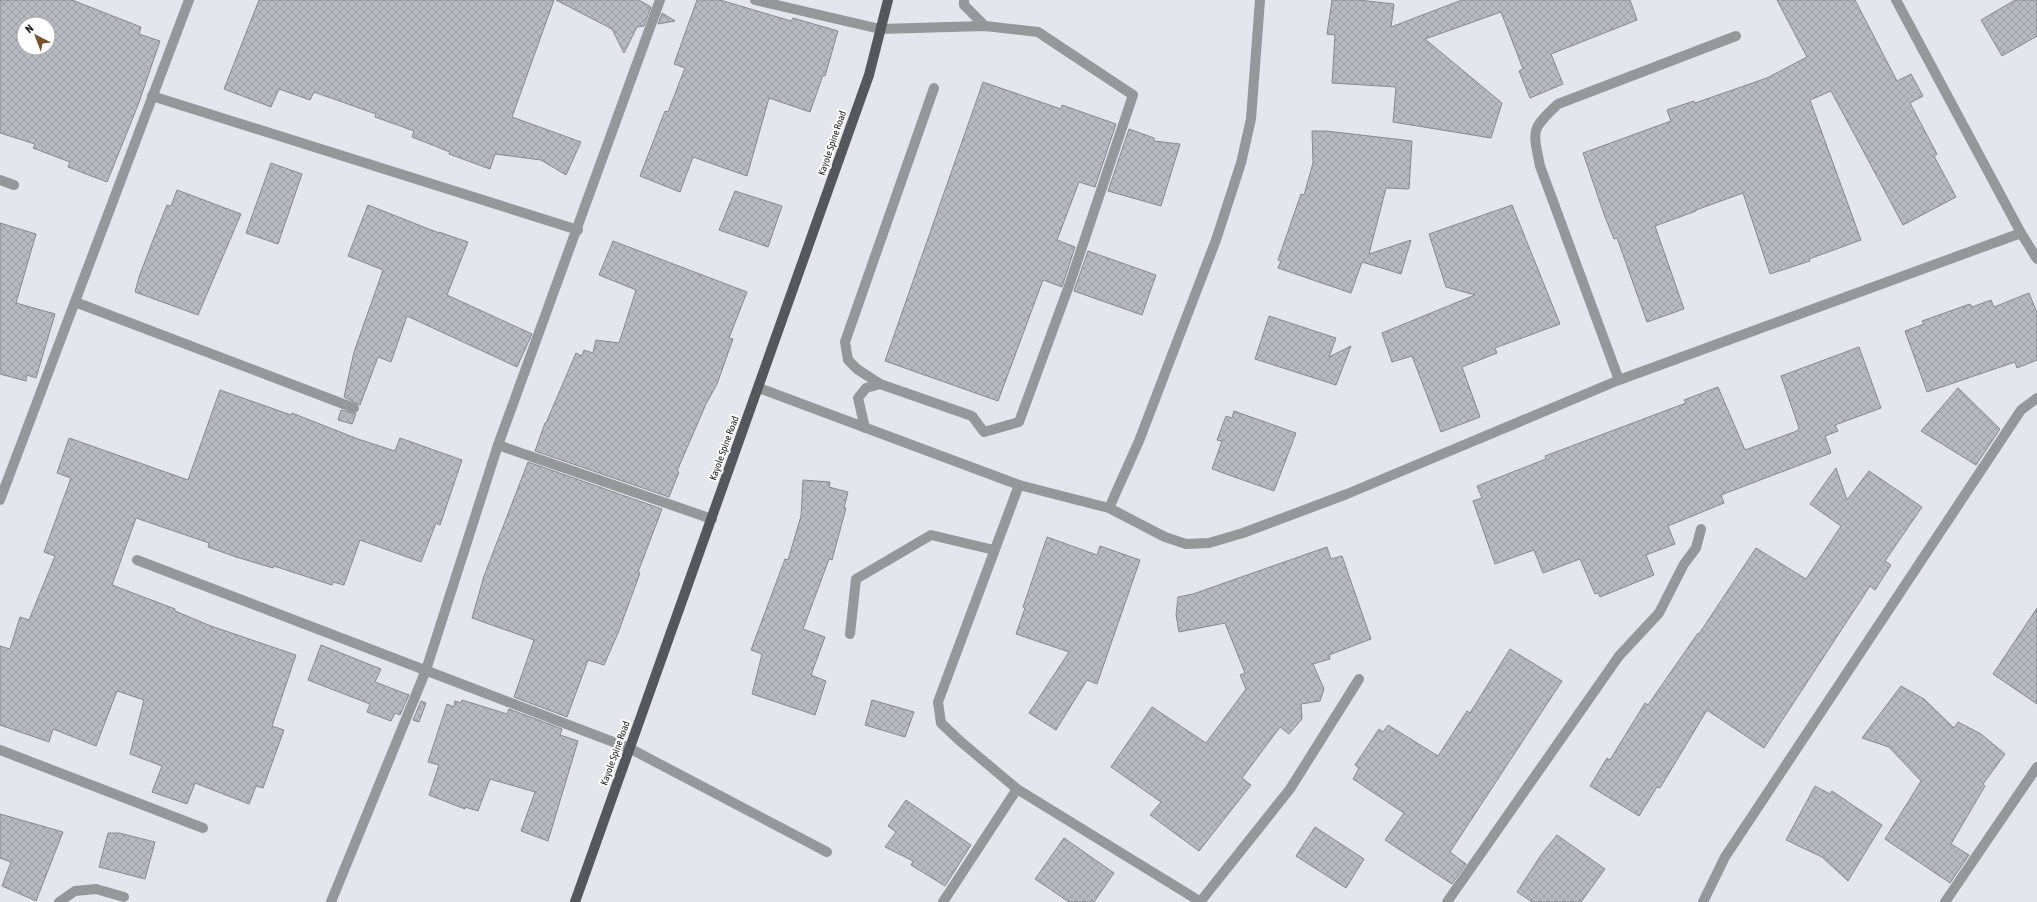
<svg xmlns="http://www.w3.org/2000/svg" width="2037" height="902" font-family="'Asap Condensed',sans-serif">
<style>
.building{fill:url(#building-cross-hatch);stroke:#888990;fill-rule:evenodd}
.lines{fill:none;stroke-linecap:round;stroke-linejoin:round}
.minor{stroke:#96979a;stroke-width:10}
.major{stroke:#56575c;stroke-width:10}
.labels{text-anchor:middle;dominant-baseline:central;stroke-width:4;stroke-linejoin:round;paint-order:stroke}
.street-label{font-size:10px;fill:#262629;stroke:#fff}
</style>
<defs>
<pattern id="building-cross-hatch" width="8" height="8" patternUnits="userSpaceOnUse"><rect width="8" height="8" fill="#b7b9c0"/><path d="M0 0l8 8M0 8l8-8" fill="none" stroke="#9d9fa5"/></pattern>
</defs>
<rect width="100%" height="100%" fill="#e4e5ed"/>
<g class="building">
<path d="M0,0H72L141,27L139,34L160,41L138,105L107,182L68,167L70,162L33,148L35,144L0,133ZM24,24H48V48H24Z"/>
<path d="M259,0H554L512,117L581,142L566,175L541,160L495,154L490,169L449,154L450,152L412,137L414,131L375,117L376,114L314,92L310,100L279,89L271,107L224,89Z"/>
<path d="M556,0H639L651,7L644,26L637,27L624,53L612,29Z"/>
<path d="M697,0H720L791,21L793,18L838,31L825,76L823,75L810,112L769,98L747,176L693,157L680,192L640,176L665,111L668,112L685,68L674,64Z"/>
<path d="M1332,0H1359L1394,4L1391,27L1462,0H1630L1637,20L1551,54L1563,84L1530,98L1519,71L1523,69L1501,12L1425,39L1502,103L1491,138L1393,122L1396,87L1332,83L1335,35L1327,34Z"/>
<path d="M1777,0H1855L1897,81L1911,74L1923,96L1910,103L1937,154L1934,156L1956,197L1903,225L1831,91L1810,100L1861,240L1809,259L1810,261L1770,274L1743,193L1696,210V211L1655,226L1684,309L1647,322L1617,238L1614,239L1605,217L1583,153L1671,121L1667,110L1694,101L1695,103L1767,78L1807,57Z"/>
<path d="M2015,0H2037V36L2002,56L1981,20Z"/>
<path d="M662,13L675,21L658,24Z"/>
<path d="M983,82L1061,109L1062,105L1116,124L1095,187L1079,182L1057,240L1075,247L1062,287L1043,280L998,401L885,361Z"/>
<path d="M1129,129L1154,138V141L1180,144L1161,206L1108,191Z"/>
<path d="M1312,131H1326L1412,141L1409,189L1386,188L1369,254L1411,240L1401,274L1362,262L1351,293L1278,268L1281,261L1278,260L1301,194L1304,195L1313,163Z"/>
<path d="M271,163L302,174L278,244L246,233Z"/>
<path d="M177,190L241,214L198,315L135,292L139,277L153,240L167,205L171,206Z"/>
<path d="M735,191L782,206L768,247L719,230Z"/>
<path d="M368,205L439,233V232L468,242L447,295L532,334L517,367L407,316L391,362L378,357L360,405L344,397L354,352L383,270L348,256Z"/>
<path d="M1512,205L1560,324L1495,348L1497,353L1462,367L1480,417L1441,432L1412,356L1392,362L1382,333L1475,295L1446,287L1429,234Z"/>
<path d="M0,223L36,234L16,303L55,314L36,378L27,375L26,381L0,374Z"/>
<path d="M613,241L747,292L729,338L733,339L717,384L706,404L677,471L679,472L669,497L535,451L545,423H546L576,353L582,356L584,350L593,353L596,340L619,343L636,290L599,275Z"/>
<path d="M1088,251L1156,275L1142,315L1074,291Z"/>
<path d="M2029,293L2037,313V360L2017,368L2015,362L1927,392L1905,331L1924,324L1922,321L1970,304L1972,307L1991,300L1994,307Z"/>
<path d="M1269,316L1336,338L1329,357L1351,346L1336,385L1255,359Z"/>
<path d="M1859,347L1881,408L1835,425L1838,431L1825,436L1831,453L1721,495L1724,503L1668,526L1675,544L1646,555L1654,575L1600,597L1598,593L1595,594L1580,559L1543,573L1534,550L1495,564L1473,501L1482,498L1477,486L1546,459L1545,456L1686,403L1684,400L1718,387L1745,450L1797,431L1799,428L1781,376Z"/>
<path d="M1958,388L2000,429L1976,465L1921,431Z"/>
<path d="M220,390L291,415L292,413L358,439L395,451L400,438L462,460L440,525L436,523L421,562L360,540L344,585L333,582L332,585L274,566L273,568L236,557L208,547L209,543L136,518L112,585L175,609V611L211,626L296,655L272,726L284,730L263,788L256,786L249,804L195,783L187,804L152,792L162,766L130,754L144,700L117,691L96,746L53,729L49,742L0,725V646L10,649L20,617L29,620L55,556L44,552L71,478L57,473L69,438L188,480Z"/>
<path d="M341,410L356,414L352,424L338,420Z"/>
<path d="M1234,411L1296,433L1274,491L1212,469L1222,441L1217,440L1226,416L1232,418Z"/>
<path d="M528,462L662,509L638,572L640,573L618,633L604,665L588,660L567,717L514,697L534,640L472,618L484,576Z"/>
<path d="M1836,468L1847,500L1869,471L1922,507L1885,561L1891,565L1875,590L1870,586L1764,748L1707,710L1660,788L1657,787L1639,816L1590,786L1607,758L1610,760L1645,703L1648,705L1698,633L1699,634L1756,548L1806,579L1841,526L1810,504Z"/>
<path d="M803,480L830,482L829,487L848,492L844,508H846L832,560L829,559L803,629L825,637L811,675L826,681L815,715L752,694L762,654L751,650L785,559L788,560L801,516Z"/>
<path d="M1047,537L1097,555L1100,546L1140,560L1097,684L1087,680L1056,730L1029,713L1069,652L1016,634L1025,608L1023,607Z"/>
<path d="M1327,547L1331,559L1342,556L1371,639L1329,655L1330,659L1313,664L1324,689L1320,701L1301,704L1302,719L1289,734L1280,727L1242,778L1251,785L1199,851L1150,815L1161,802L1111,767L1152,707L1206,743L1246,689L1240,675L1245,673L1225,623L1179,632L1176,615L1178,597L1193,594Z"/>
<path d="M2037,608V704L1993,674Z"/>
<path d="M321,645L381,669L375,682L409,695L400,715L395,713L391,721L367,712L370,704L308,680Z"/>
<path d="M1510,649L1562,681L1450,852L1466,864L1452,884L1385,840L1404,813L1353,779L1359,768L1355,765L1379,729L1383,732L1388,725L1438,756L1467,711L1470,713Z"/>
<path d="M1901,686L1924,699L1954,728L1958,722L1981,734L2005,754L1983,784L1985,786L1951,844L1969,855L1950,883L1885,839L1921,781L1889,747L1862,738Z"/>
<path d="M462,700L507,714L509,709L562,729L560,735L578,741L548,841L521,831L535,792L490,779L478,811L465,807V809L429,795L439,765L428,762L447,704L454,707L455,701L461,703Z"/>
<path d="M872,700L914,712L905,737L865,725Z"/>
<path d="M421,701L426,703L419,722L413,720Z"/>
<path d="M1815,786L1830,794L1832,791L1882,825L1848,881L1822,857L1786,840Z"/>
<path d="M906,800L971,845L945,886L911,865L913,861L885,847L896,832L888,826Z"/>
<path d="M0,814L63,832L36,901L2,886L11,862L0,858Z"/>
<path d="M1315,827L1364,859L1346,888L1296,856Z"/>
<path d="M108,833H119L155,842L145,879L99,867Z"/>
<path d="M1557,835L1605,869L1581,902H1532L1517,892L1541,855Z"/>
<path d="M1064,838L1114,873L1094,902H1069L1035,879Z"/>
</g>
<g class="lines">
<g class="minor">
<path d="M755,0L880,29L985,26L1038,32L1133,95L1070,283L1019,422L984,432L972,416L880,384"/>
<path d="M964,0V5L985,26"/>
<path d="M1896,0L2021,233L2037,259"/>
<path d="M152,96L578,230"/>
<path d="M0,180L14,185"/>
<path d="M75,302L354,408"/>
<path d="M1619,380L1540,166C1533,130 1530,130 1558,104L1736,36"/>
<path d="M759,388L1019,485L1109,508L1165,537L1186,544L1209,543L1243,533L1347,494L1619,380L2021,233"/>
<path d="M865,428L858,398L866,388L880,384L857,369L848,360L845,342L934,88"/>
<path d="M498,445L712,519"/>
<path d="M1019,485L938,702L941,723L960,741L1017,789L1201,902"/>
<path d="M0,500L189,0"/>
<path d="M1109,508L1139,441L1216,240L1241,163L1251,119L1260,0"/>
<path d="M137,560L629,748L827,852"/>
<path d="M850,634L856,579L931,535L994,550"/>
<path d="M0,750L203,828"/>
<path d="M59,902L75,891L96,889L124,897"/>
<path d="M331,902L426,670L498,445L660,0"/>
<path d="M943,902L1017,789"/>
<path d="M1200,902L1290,789L1359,679"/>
<path d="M1447,902L1619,656L1659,613L1684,564L1696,548L1701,529"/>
<path d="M1703,902L1725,857L2021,410L2037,398"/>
<path d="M1945,902L2037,767"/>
</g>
<path class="major" d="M575,902L869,75L888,0"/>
</g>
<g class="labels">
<g class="street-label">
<text transform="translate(832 143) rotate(-71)">Kayole Spine Road</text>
<text transform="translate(724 448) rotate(-70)">Kayole Spine Road</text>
<text transform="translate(615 753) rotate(-70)">Kayole Spine Road</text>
</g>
</g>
<g transform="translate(36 36) rotate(318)"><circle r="19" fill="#ffffff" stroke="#a8a8a9"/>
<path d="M0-3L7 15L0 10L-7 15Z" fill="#76532b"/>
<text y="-6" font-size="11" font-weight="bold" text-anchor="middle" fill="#262629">N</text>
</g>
</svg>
